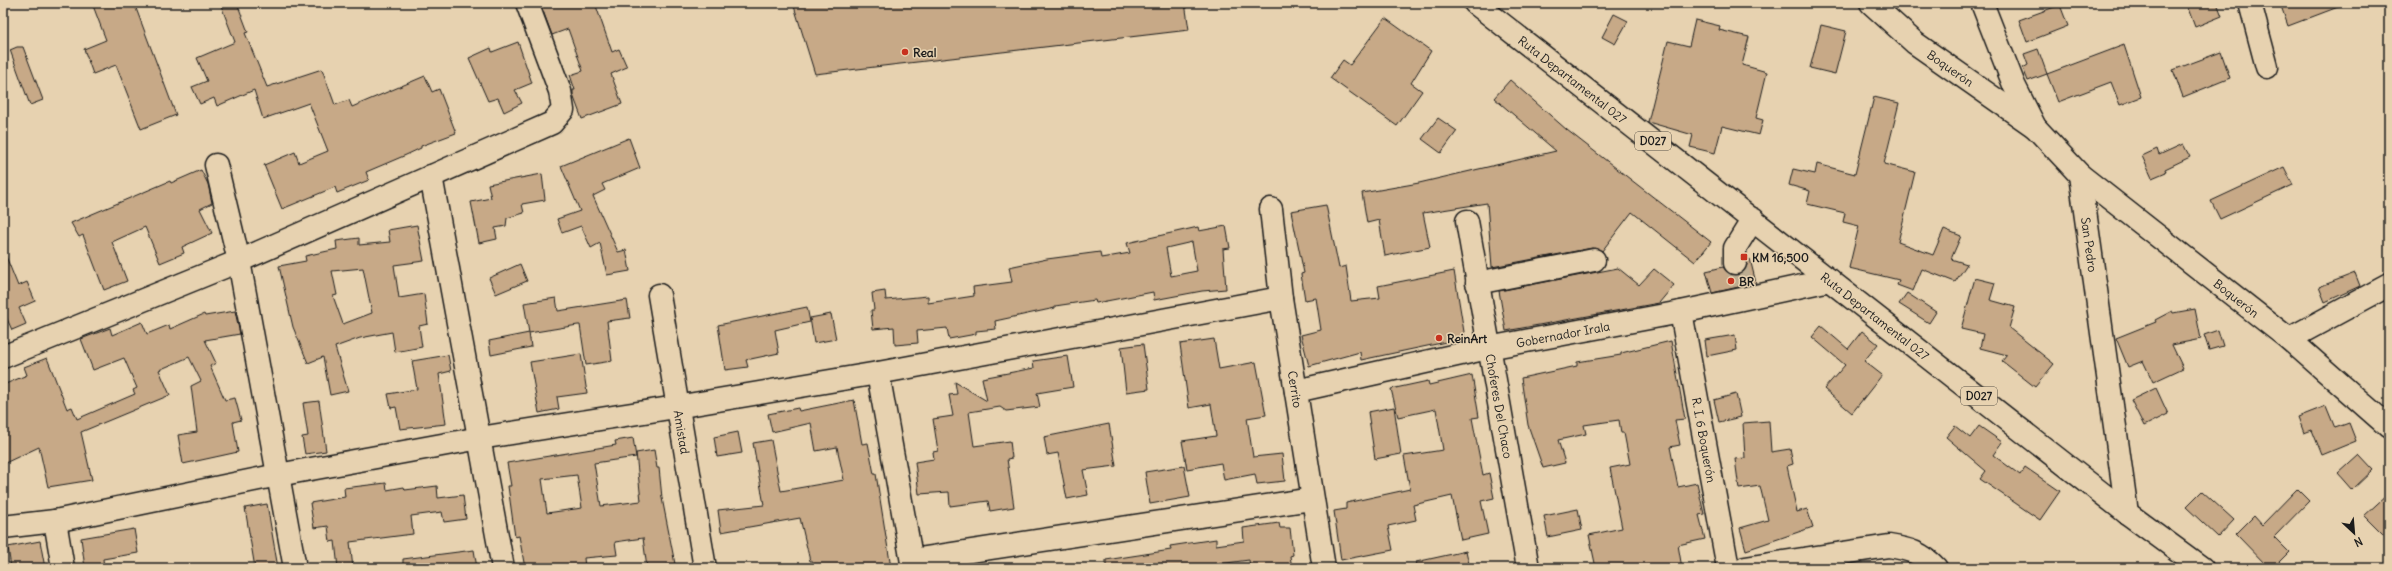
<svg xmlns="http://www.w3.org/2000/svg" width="2392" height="571" font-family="Delius,sans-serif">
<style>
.building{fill:#c7a987;stroke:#1c1c1c;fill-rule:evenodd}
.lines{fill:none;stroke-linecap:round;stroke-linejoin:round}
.minor-tunnel{stroke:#beae92;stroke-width:22;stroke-dasharray:22 11;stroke-linecap:butt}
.minor-casing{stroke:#1c1c1c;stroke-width:25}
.major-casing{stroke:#1c1c1c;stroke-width:25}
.minor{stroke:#e7d2b0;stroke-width:22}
.major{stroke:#e7d2b0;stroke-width:22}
.poi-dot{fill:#c8321e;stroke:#e7d2b0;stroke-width:1.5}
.labels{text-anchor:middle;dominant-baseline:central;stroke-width:3;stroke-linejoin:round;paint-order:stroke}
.shield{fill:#e7d2b0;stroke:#595348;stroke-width:1}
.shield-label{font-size:11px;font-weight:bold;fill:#1c1c1c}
.poi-label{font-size:12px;font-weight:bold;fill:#1c1c1c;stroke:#e7d2b0;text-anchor:start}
.street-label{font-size:12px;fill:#1c1c1c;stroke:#e7d2b0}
</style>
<rect width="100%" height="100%" fill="#e7d2b0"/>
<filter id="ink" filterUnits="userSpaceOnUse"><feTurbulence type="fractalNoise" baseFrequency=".025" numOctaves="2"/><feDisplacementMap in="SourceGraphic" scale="8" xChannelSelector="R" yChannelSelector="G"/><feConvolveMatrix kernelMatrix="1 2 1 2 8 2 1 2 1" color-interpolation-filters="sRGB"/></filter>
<g filter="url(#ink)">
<g class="building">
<path d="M92,3H134L176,115L141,129L116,65L93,74L84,49L106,40Z"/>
<path d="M220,3H237L248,32L245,33L267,87L322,69L335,105L349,100L352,107L425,76L432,92L439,89L456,133L421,146V148L406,155L366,172L369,180L337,193L335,187L282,209L264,165L295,152L299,163L328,151L309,103L263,119L254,90L217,106L214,98L200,104L192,87L207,81L197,58L235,42Z"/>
<path d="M540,3H595L612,52L619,49L627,67L611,74L622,104L582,119L573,95V90H575L570,75L583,71L568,29L552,35Z"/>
<path d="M793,3H1185L1189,30L815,74Z"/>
<path d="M2186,3H2217L2222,16L2195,27Z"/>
<path d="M2289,3H2346V4L2288,26L2281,6Z"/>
<path d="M2060,5L2068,26L2027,42L2019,20Z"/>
<path d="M1614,14L1628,21L1615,44L1602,37Z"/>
<path d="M1385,18L1431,51L1411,83L1422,91L1397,126L1330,78L1343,60L1350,65Z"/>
<path d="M1695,20L1720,26L1719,30L1749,37L1742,65L1767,72L1756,118L1763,120L1759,135L1722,126L1715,153L1690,147L1693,135L1648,122L1668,41L1689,46Z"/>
<path d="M1821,25L1846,31L1835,74L1810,68Z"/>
<path d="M518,42L532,83L515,90L522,103L504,112L498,98L488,101L469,58L491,48L492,52Z"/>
<path d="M2124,45L2141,97L2120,105L2111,82L2058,102L2047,74Z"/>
<path d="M17,47H23L43,100L30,105L10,50Z"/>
<path d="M2038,49L2047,74L2028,81L2023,68L2028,65L2024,54Z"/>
<path d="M2221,52L2230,78L2183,97L2173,70Z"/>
<path d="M1510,80L1567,130L1711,242L1695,262L1632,212L1602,251L1592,248L1492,267L1487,203L1423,213L1430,247L1385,256L1379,220L1367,223L1362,193L1419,183L1556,151L1494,98Z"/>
<path d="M1874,97L1899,103L1884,164L1915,172L1898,242L1933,255L1944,229L1961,236L1951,259L1967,264L1955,282L1922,269L1913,291L1897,285L1899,280L1849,268L1859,226L1843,222L1845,213L1807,204L1810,191L1789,185L1793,169L1815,174L1817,164L1855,174Z"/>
<path d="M1438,118L1457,131L1441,153L1422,139Z"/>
<path d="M629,138L640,168L602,184L605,190L593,196L618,252L626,250L630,271L607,275L600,243L591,248L581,226L562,233L557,219L580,211L561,166Z"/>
<path d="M2183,144L2190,157L2165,169L2166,172L2152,178L2142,156L2157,149L2159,155Z"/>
<path d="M2284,167L2293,185L2220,219L2211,201Z"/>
<path d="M201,170L208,184L212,203L200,209L212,233L182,247L184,253L160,263L145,227L112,242L127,281L104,290L83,235L79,237L71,223L170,181L171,183Z"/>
<path d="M542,174L545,200L522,204L524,213L507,218L506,226L495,228L497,239L479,243L471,202L491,198L488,184Z"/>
<path d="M1326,205L1339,268L1346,266L1351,301L1380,298L1378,286L1454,271L1465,338L1361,360L1360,352L1309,366L1301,335L1321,330L1316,298L1305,300L1301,274L1304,273L1291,211Z"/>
<path d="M417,225L424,261L394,265L399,298L424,294L428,324L419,326L422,347L395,352L392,332L360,338L335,347L348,391L330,395L323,357L308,363L293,327L279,266L306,261L305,256L337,249L336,241L359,238V245L390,242L388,230ZM363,268L372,313L343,324L333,296L337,295L332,271Z"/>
<path d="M1226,226L1230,248L1223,249L1226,289L1202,291L1154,300L1153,292L1096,303L1095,300L1055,306V308L995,321L996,329L976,331V334L949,339L947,328L917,331L918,343L895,345L894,327L873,329L871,310H874L872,293L885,291L886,300L928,296V303L974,296L973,287L1012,282L1009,267L1047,259L1100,252L1101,258L1130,253L1127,243L1198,227L1199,231ZM1192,242L1197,271L1171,276L1166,248Z"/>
<path d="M3,249L18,286L27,282L35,301L19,308L26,324L12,330L3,310Z"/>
<path d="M1750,259L1756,283L1712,293L1706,271L1723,267L1729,274H1741L1746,269L1748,260Z"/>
<path d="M520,264L527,281L496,294L489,278Z"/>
<path d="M1618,268L1639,285L1654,269L1674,285L1659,303L1506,331L1499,291Z"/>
<path d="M2355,273L2360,286L2325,302L2319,287Z"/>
<path d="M1975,278L1995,283L1990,300L2015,307L2009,328L2054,364L2035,387L2002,361L2007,355L1980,348L1983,334L1961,329Z"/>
<path d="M1907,293L1936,312L1929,323L1899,304Z"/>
<path d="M556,298L558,311L627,300L630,318L607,321L612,361L586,365L580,325H578L529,333L524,303Z"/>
<path d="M807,307L810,322L775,330L779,353L746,360L748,367L725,370L718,325Z"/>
<path d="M2195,309L2201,339L2172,345L2183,368L2153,382L2143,361L2128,367L2116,338L2156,322L2155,320L2172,311L2173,313Z"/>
<path d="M235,311L240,334L205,340L216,363L210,366L225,400L235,398L241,420L233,422L238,452L183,464L178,435L197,432L191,386L201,381L189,357L159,370L170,395L81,432L92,480L48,487L39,447L3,464V385L27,375L24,367L47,358L67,409L72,407L77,419L135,394L133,390L137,388L124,358L93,370L81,339L110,328L112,335L142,322L147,334L169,325L170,329L204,314L205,316Z"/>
<path d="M831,314L836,339L814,343L810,318Z"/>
<path d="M1821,326L1848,349L1862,331L1878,344L1864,361L1882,375L1852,413L1824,389L1845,365L1812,337Z"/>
<path d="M2218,330L2223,346L2209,350L2204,335Z"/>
<path d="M529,333L531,347L491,355L489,341Z"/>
<path d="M1735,335L1737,350L1707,356L1705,340Z"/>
<path d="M1214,339L1219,369L1256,362L1266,415L1247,418L1253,457L1282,454L1285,481L1257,484L1255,474L1224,480L1221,463L1187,469L1182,441L1216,436L1211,404L1189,408L1180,344Z"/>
<path d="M1671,341L1685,419L1675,420L1680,445L1670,447L1678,487L1697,483L1704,514L1699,515L1705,539L1678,545L1682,568H1596L1589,535L1622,528L1610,468L1630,464L1624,433H1621L1619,420L1584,425L1586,434L1558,440L1565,463L1543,468L1528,425L1521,378L1577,366V362L1621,355V353Z"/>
<path d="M1143,344L1149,389L1126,392L1121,347Z"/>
<path d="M581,354L587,393L557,397L559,409L539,413L530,362Z"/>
<path d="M448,355L451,371L439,374L446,424L400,429L396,407L391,408L388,394L417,389L412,361Z"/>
<path d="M1068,356L1073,387L1037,393L1040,407L1006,411L1000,407L969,412L974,446L1010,441L1012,458L1007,459L1014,507L990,511L988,501L950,506L949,492L919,494L915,462L934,459L933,452L938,451L933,419L953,416L949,395L957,394L955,382L987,401L982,378L1034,368L1033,361Z"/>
<path d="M1472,375L1479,417L1472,418L1483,475L1489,473L1494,498L1481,501L1488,534L1461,540L1452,496L1413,505L1416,520L1388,526L1393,550L1341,560L1334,511L1346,509V503L1410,489L1404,456L1443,450L1436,409L1398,417L1391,389L1428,381L1429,385Z"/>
<path d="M2156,388L2168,414L2144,426L2131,400Z"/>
<path d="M1736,394L1741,417L1719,422L1714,400Z"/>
<path d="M854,400L862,444L868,443L874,474H876L891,568H814L813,561H810L800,518L721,532L718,510L764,505L753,443L771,440L781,491L844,480L837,447L816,451L811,423L772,432L768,414L798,408L799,411Z"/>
<path d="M319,401L326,451L305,454L302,437L308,436L303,403Z"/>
<path d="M2326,406L2335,428L2349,423L2356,441L2322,455L2312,430L2304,433L2298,417Z"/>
<path d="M1394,407L1401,454L1375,459L1368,412Z"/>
<path d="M1769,421L1771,452L1790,449L1793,464L1787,466L1797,512L1807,509L1813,527L1746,550L1740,528L1768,520L1760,486L1739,489L1735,459L1745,458L1743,423Z"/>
<path d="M1109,424L1116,466L1083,470L1088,495L1067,499L1058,453L1047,455L1044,437Z"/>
<path d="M1955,426L1970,438L1979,426L2002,442L1993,455L2020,475L2025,467L2060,491L2040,520L1980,479L1986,471L1946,437Z"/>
<path d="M738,432L742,453L717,457L714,437Z"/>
<path d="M633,438L636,457L594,463L601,506L641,501L636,453L654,450L657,468H659L662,498L675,564L647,568L643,538L615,542L617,555L584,558L585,568H525L519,536L515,537L508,486H511L507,463L616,445L615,441ZM577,475L582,508L547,513L542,479Z"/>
<path d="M2359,455L2373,470L2352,490L2338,474Z"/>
<path d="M1184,466L1190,497L1150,504L1145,472Z"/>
<path d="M386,483L387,490L404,487L405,490L437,486L438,498L463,495L466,519L444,522L442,512L411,516L413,534L350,542L353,568H338L335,541L330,542L328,526L314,528L310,503L345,497L344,488Z"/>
<path d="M2297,489L2309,501L2274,537L2289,552L2273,568H2269L2236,534L2254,516L2262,525Z"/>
<path d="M2202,491L2234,520L2218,537L2186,507Z"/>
<path d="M2389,493V541L2364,516Z"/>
<path d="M267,504L278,568H255L245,508Z"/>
<path d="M1578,509L1582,530L1548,537L1544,516Z"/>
<path d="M1279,523L1280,528H1290L1293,555L1290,556L1292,568H1250L1249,560L1219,564L1220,568H1106V560L1171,550L1170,546L1216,539V545L1244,541L1243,528Z"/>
<path d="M134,529L138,553L103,559L104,568H85L81,538Z"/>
<path d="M40,541L45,568H11L8,547Z"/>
<path d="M474,550L477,568H403V559Z"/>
<path d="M1466,551L1470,568H1417L1416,562Z"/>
</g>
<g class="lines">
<path class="minor-tunnel" d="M1735,263L1743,287"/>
<g class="minor-casing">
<g id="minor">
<path id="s1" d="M1871,3L1915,43L2035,127"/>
<path d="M2250,3L2267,67"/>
<path d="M216,165L239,261L295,568"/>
<path id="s2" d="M2080,175L2289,339L2389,427"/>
<path d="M431,176L503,568"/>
<path id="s3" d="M1271,209L1281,298L1324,568"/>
<path id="s4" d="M1467,221L1528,568"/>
<path d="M1735,263V248L1753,219"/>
<path d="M1477,283L1594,260"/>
<path id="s5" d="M659,295L705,568"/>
<path id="s6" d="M1681,312L1728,568"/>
<path d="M2289,339L2389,285"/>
<path d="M3,357L239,261L552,123L563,110L560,91L527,3"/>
<path d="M878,373L913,568"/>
<path id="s7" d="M1296,391L1488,348L1681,312L1830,280"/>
<path d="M55,521L63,568"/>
<path d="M3,527L55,521L278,475L480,438L676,407L878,373L1281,298"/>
<path d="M912,560L1312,499"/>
<path d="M1745,568L1889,546C1909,549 1922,553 1936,568"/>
</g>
</g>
<g class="major-casing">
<g id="major">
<path id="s8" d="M1475,3L2127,513L2202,568"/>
<path id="s9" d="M1982,3L2014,85L2035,127L2080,175L2127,513"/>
</g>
</g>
<use href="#minor" class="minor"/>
<use href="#major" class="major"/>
</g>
</g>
<g class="poi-dot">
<circle cx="905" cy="52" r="4"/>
<rect x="1740" y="253" width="8" height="8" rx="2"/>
<circle cx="1731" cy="281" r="4"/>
<circle cx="1439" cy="338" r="4"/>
</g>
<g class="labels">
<g class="shield">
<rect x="1635" y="132" width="36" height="18" rx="3"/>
<rect x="1961" y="387" width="36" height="18" rx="3"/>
</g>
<g class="shield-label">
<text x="1653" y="141">D027</text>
<text x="1979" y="396">D027</text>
</g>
<g class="poi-label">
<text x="913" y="52">Real</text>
<text x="1752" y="257">KM 16,500</text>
<text x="1739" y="281">BR</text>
<text x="1447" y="338">ReinArt</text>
</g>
<g class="street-label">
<text stroke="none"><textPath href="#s1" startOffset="103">Boquerón</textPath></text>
<text stroke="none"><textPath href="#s8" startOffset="124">Ruta Departamental 027</textPath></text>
<text stroke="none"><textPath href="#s9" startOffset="271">San Pedro</textPath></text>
<text stroke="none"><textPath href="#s2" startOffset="199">Boquerón</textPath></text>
<text stroke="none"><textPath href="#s8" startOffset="508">Ruta Departamental 027</textPath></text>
<text stroke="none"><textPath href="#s7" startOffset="273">Gobernador Irala</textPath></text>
<text stroke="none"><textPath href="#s3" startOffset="182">Cerrito</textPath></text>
<text stroke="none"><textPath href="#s4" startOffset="188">Choferes Del Chaco</textPath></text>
<text stroke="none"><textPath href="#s5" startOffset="139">Amistad</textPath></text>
<text stroke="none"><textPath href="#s6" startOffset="130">R. I. 6 Boquerón</textPath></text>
</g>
</g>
<rect width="2392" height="571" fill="none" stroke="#e7d2b0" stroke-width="16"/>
<rect x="8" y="8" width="2376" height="555" fill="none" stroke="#1c1c1c" stroke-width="1.5" filter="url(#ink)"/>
<g transform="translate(2354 533) rotate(154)" stroke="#e7d2b0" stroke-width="3" paint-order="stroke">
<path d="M0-3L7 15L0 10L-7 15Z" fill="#1c1c1c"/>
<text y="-6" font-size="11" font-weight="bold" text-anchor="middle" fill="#1c1c1c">N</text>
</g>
</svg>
